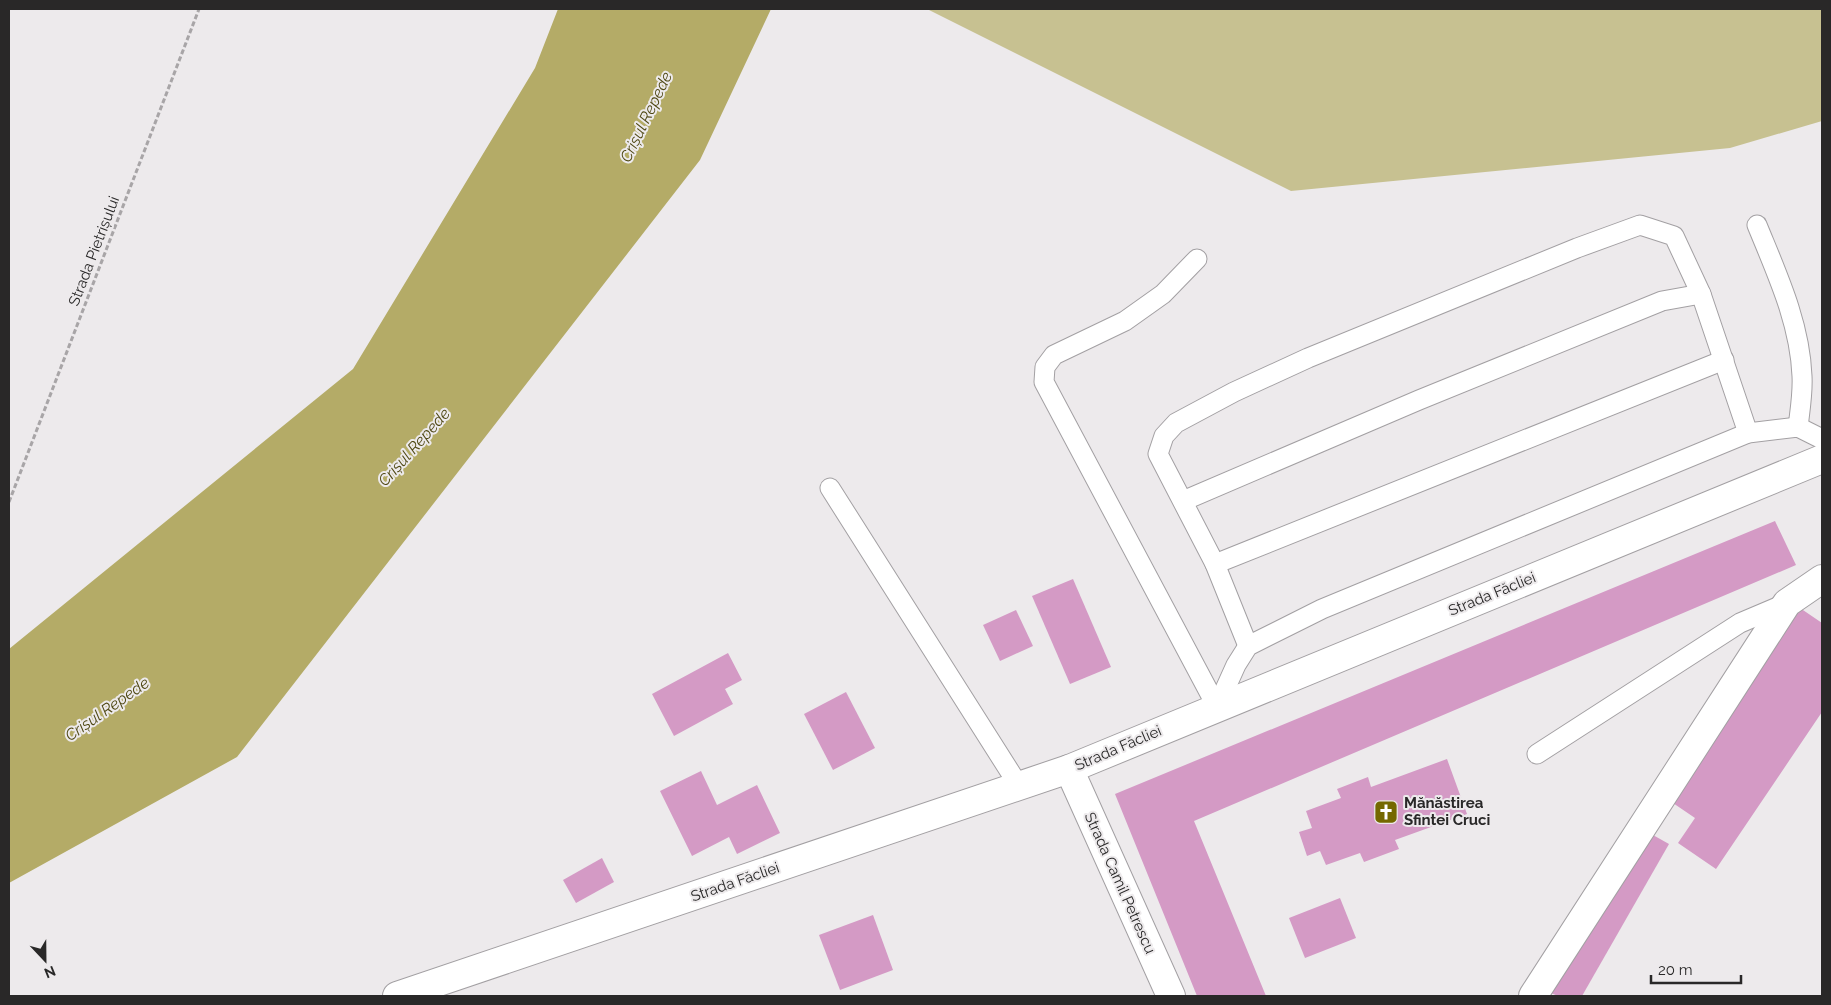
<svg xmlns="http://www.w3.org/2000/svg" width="1831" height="1005" font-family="Raleway,sans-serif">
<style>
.green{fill:#c7c191}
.water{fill:#b4ab67}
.building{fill:#d49ac5}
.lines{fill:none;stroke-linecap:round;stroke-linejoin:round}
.service-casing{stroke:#a3a0a3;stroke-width:21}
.minor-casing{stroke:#a3a0a3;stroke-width:30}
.tertiary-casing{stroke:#a3a0a3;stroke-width:30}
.path{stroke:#a8a5a7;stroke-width:3;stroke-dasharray:5 2.5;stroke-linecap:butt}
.service{stroke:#fff;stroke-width:19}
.minor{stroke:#fff;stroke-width:28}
.tertiary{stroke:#fff;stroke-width:28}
.labels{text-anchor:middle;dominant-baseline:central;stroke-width:4;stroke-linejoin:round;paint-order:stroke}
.street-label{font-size:15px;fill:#292828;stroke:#edeaec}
.poi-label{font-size:15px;font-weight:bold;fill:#292828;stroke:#edeaec;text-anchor:start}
.water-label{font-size:16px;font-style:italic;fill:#4f4813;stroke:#edeaec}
</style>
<rect width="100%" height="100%" fill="#edeaec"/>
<path class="green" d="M927,9H1822V121L1730,148L1291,191Z"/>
<path class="water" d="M558,9H771L700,160L237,757L9,883V649L353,369L535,68Z"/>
<g class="building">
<path d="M1775,521L1796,565L1194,821L1266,996H1197L1115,794Z"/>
<path d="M1073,579L1111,667L1070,684L1032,596Z"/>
<path d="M1800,608L1822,623V712L1716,869L1678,843L1695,818L1670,801Z"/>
<path d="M1016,610L1033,646L1000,661L983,625Z"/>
<path d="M728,653L742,680L725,689L733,704L674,736L652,694Z"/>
<path d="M846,692L875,748L833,770L804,714Z"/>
<path d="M1447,759L1467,814L1395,840L1399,849L1364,862L1360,853L1326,865L1320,851L1307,856L1299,832L1312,828L1306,811L1341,798L1337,789L1368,777L1371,787Z"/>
<path d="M701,771L717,805L757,785L780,833L737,854L729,837L692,856L660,791Z"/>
<path d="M1644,830L1669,844L1582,996H1558L1551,993Z"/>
<path d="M602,858L614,882L576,903L563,880Z"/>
<path d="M1340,898L1356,938L1305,958L1289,918Z"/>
<path d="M873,915L893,970L840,990L819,935Z"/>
</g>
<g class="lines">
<g class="service-casing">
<g id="service">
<path d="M1757,225C1777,274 1800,323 1802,376C1803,393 1800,410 1798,427"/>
<path d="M1197,259L1163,294L1125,321L1054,355L1045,367L1044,382L1217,707"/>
<path d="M830,488L1019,786"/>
<path d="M1183,501L1419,400L1662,301L1701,294"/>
<path d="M1215,564L1724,360"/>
<path d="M1248,646L1215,564L1158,454L1164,436L1176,423L1234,392L1308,358L1577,248L1640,225L1674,236L1701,294L1748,433"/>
<path d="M1217,707L1236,665L1248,646L1322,609L1748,433L1798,427L1822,439"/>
<path d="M1537,754L1740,623L1787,603"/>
</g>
</g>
<g class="minor-casing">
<g id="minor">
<path d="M1069,769L1171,996"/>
<path d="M1533,996L1787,603L1822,579"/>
</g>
</g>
<g class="tertiary-casing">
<path id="tertiary" d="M397,996L1069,769L1822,459"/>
</g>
<path class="path" d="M9,502L199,9"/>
<use href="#service" class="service"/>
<use href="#minor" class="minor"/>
<use href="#tertiary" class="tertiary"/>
</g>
<defs>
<g id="church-square" transform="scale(1.25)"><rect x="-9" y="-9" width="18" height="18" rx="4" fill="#746800" stroke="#edeaec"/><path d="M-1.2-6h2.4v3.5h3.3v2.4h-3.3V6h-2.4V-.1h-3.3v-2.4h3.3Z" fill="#fff"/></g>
</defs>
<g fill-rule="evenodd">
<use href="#church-square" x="1386" y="812"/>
</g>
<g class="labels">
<g class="street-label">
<text transform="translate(94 251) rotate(-69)">Strada Pietrișului</text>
<text transform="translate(1492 594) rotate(-22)">Strada Făcliei</text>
<text transform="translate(1118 748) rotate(-23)">Strada Făcliei</text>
<text transform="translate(735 882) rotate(-19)">Strada Făcliei</text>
<text transform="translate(1120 883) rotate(66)">Strada Camil Petrescu</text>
</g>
<g class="poi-label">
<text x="1404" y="803">Mănăstirea<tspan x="1404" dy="17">Sfintei Cruci</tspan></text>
</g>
<g class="water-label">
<text transform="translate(646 117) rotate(-64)">Crișul Repede</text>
<text transform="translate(414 447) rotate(-48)">Crișul Repede</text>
<text transform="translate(107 709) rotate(-35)">Crișul Repede</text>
</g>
</g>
<rect width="1831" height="1005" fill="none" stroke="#292828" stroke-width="20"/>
<g transform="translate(45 960) rotate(158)" stroke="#edeaec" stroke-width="4" paint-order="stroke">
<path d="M0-4L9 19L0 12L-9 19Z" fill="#292828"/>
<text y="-8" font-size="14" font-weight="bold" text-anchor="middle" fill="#292828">N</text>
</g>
<path d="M1651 975v8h90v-8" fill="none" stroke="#292828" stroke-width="2.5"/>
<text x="1658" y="975" font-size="15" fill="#292828" stroke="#edeaec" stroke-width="4" paint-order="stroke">20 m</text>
</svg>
